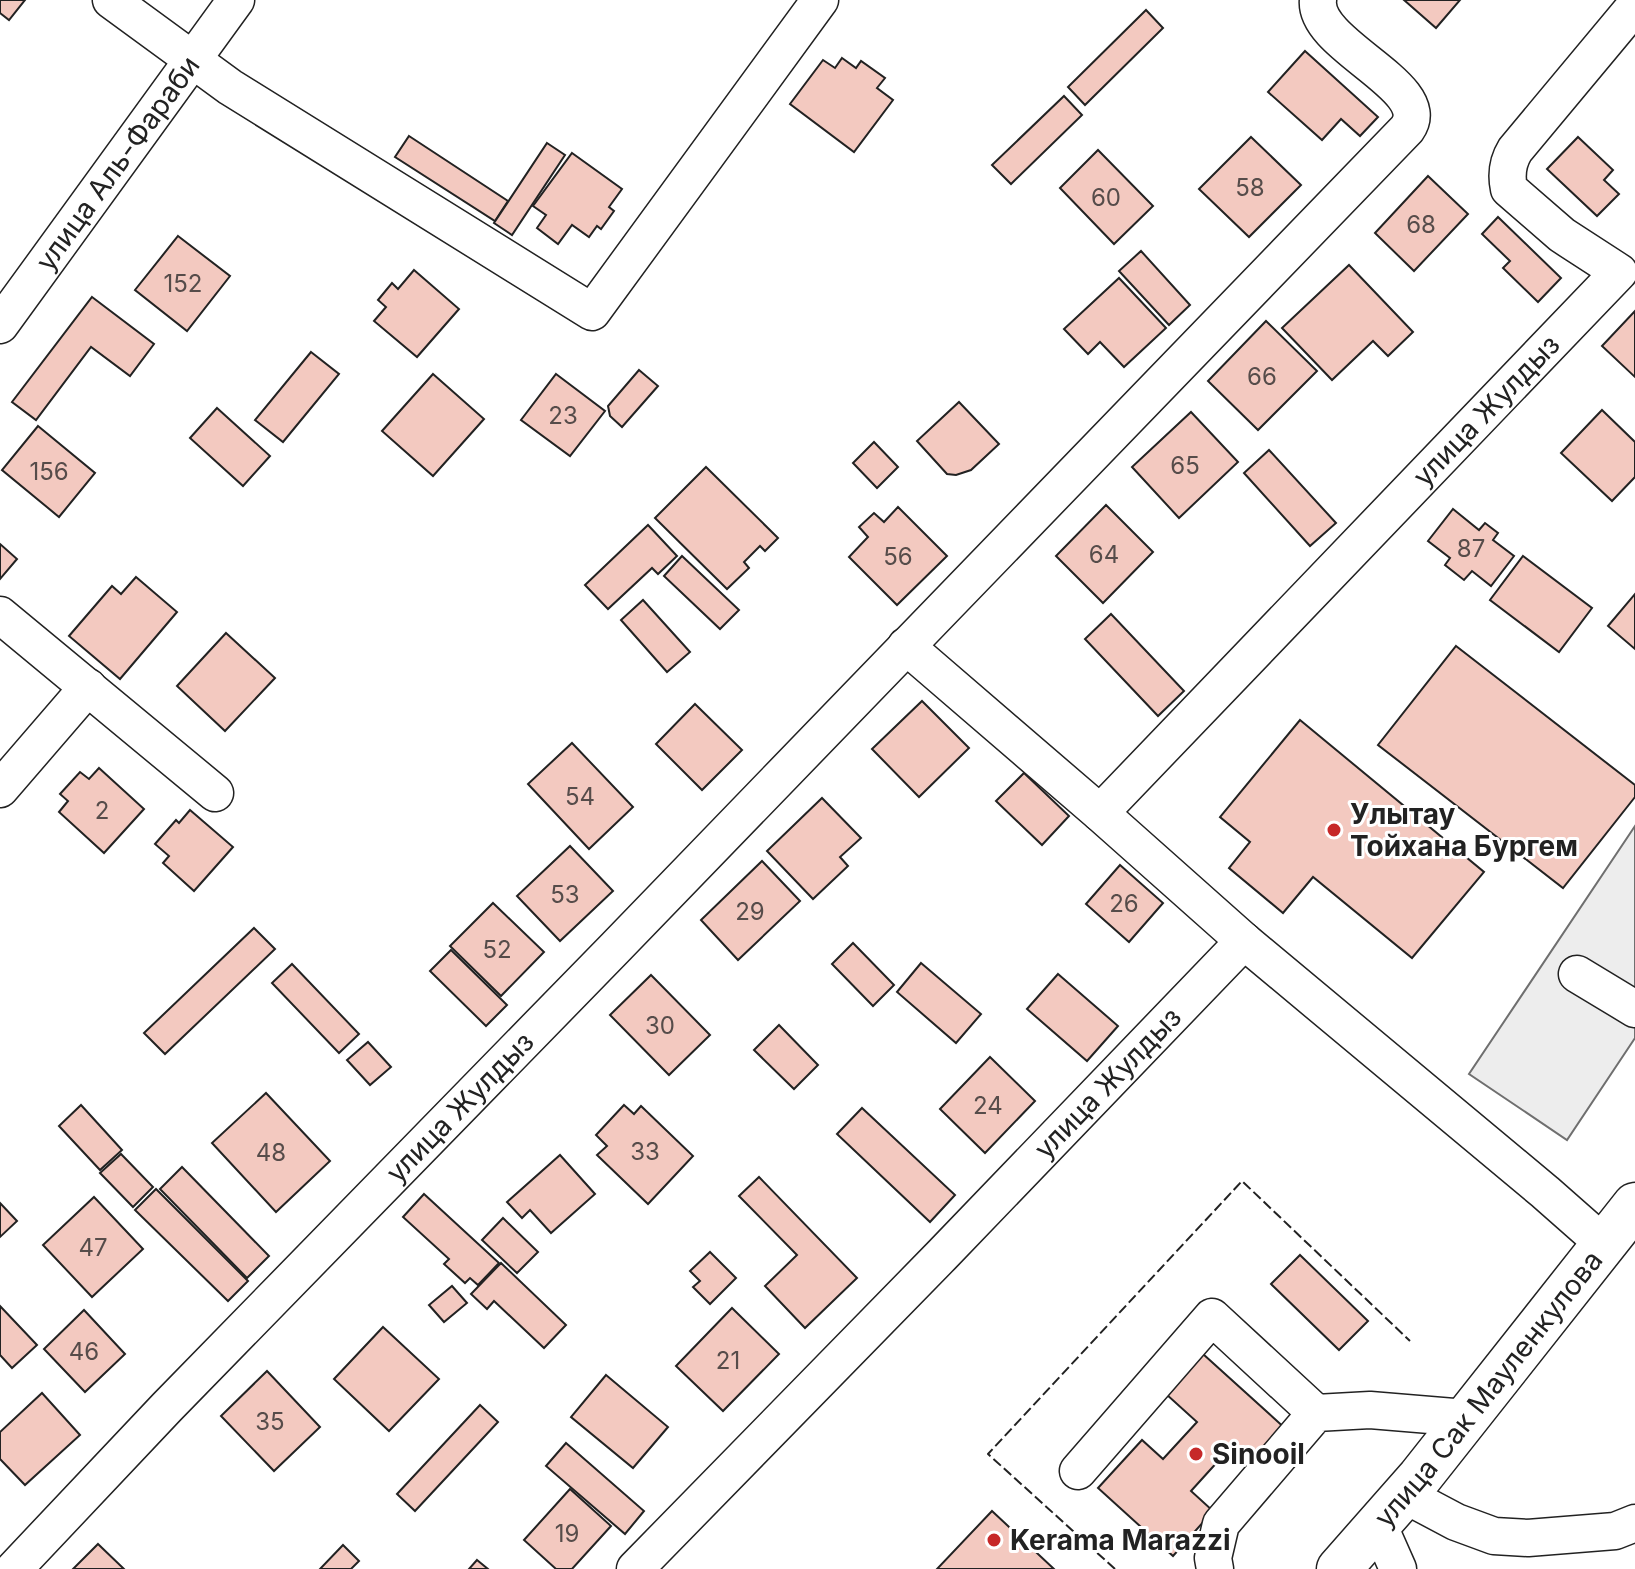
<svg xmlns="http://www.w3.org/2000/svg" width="1635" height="1569" font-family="Inter,sans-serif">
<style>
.parking{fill:#ededed;stroke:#6f6f6f;stroke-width:2}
.building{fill:#f3c9c0;stroke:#222;stroke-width:2}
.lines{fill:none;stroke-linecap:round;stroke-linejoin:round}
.minor-casing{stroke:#222;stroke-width:39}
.major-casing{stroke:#222;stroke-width:47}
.minor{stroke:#fff;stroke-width:36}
.major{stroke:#fff;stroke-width:44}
.fence{stroke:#222;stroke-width:2;stroke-dasharray:10 4;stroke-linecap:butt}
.poi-dot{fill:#c62828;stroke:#fff;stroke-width:3}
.labels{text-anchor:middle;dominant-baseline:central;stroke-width:6;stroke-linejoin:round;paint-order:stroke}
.number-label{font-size:24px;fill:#564c4a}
.street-label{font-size:28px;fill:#222;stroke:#fff}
.poi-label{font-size:28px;font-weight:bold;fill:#222;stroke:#fff;text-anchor:start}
</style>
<rect width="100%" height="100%" fill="#fff"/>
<path class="parking" d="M1635,826V1038L1567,1140L1469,1074Z"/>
<g class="building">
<path d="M0,0H25L9,20L0,13Z"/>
<path d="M1404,0H1460L1436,28Z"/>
<path d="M1146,10L1163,28L1085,105L1068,87Z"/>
<path d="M1305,51L1378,117L1360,136L1341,119L1322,140L1268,92Z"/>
<path d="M842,58L856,68L861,61L885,78L877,88L893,100L854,152L790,104L823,60L835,68Z"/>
<path d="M1064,96L1082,115L1011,184L992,165Z"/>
<path d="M409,136L508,201L495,221L395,157Z"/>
<path d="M1251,137L1301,185L1249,237L1199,189Z"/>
<path d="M1578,137L1613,170L1604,180L1619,194L1597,216L1547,169Z"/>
<path d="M547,143L565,155L512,235L494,223Z"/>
<path d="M1098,150L1153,206L1114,244L1060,188Z"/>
<path d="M572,153L622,189L609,207L614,211L601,229L597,226L589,237L572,225L558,244L537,228L546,215L533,206Z"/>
<path d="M1428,176L1468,214L1414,271L1375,233Z"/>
<path d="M1498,217L1561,278L1538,302L1503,268L1510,261L1482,234Z"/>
<path d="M178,236L230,276L187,331L135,290Z"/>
<path d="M1141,251L1190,305L1169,325L1119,271Z"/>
<path d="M1349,265L1413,332L1388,356L1373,341L1332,380L1282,328Z"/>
<path d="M414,270L459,309L417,357L374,321L386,307L378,300L392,283L398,289Z"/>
<path d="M1119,278L1166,328L1124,367L1100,342L1088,354L1064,329Z"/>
<path d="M92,297L154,344L130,376L91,347L36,420L12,402Z"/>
<path d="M1635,311V377L1602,346Z"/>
<path d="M1266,321L1317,371L1258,430L1208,381Z"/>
<path d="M311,352L339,374L283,442L255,420Z"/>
<path d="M639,370L658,386L622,427L610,416L608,406Z"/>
<path d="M433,374L484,419L433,476L382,431Z"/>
<path d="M556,374L605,411L570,456L521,420Z"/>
<path d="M959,402L999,444L971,470L956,475L947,474L917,441Z"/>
<path d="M217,408L270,456L243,486L190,438Z"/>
<path d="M1602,410L1635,442V477L1612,501L1561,453Z"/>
<path d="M1191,412L1238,462L1179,518L1132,467Z"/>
<path d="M38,426L95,473L59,517L2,470Z"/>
<path d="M874,442L898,467L877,488L853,463Z"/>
<path d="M1269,450L1336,523L1310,546L1244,473Z"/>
<path d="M706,467L778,538L765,551L760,546L744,562L749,568L727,589L655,518Z"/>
<path d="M1106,505L1153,552L1103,603L1056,556Z"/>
<path d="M898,507L947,556L897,605L849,557L868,537L859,527L874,513L884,522Z"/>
<path d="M1453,509L1479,530L1485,523L1498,533L1493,540L1514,556L1491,586L1472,571L1464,580L1445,565L1450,558L1428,541Z"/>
<path d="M648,525L677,556L658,574L652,568L608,609L585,585Z"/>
<path d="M0,544L17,559L0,579Z"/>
<path d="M682,556L739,610L720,629L664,576Z"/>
<path d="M1523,556L1592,608L1559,652L1490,600Z"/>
<path d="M136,577L177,612L120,679L69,636L112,586L121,594Z"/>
<path d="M1635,594V649L1608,626Z"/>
<path d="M643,600L690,652L667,672L621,620Z"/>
<path d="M1111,614L1184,691L1158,716L1085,639Z"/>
<path d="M226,633L275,678L225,731L177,686Z"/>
<path d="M1456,646L1635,785V797L1563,888L1378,745Z"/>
<path d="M922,701L969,748L919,797L872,749Z"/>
<path d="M695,704L742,750L702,790L656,744Z"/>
<path d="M1300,720L1484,872L1412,958L1313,877L1283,913L1229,868L1250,842L1220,817Z"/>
<path d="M572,743L633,807L589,849L528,784Z"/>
<path d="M99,768L144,809L104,853L59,812L68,801L60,794L80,772L89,779Z"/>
<path d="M1024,773L1069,816L1042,845L996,801Z"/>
<path d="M822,798L861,838L840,857L848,866L813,899L767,851Z"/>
<path d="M190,810L233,847L194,891L163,863L169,856L155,844L176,820L179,823Z"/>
<path d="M570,846L613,891L560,941L517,896Z"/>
<path d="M762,861L800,901L738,960L701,920Z"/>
<path d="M1120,865L1163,903L1129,942L1086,904Z"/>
<path d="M493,903L544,952L501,996L450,946Z"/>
<path d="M254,928L275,949L165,1054L144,1033Z"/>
<path d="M853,943L894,985L873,1006L832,964Z"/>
<path d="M451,950L507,1005L486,1026L430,971Z"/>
<path d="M921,963L981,1014L956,1043L897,992Z"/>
<path d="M292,964L359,1034L339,1053L272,983Z"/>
<path d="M1058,974L1118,1026L1087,1061L1027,1009Z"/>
<path d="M651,975L710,1035L669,1075L610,1015Z"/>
<path d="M779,1025L818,1065L794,1089L754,1050Z"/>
<path d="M368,1042L391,1067L370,1085L347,1060Z"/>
<path d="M990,1057L1035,1101L985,1153L940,1109Z"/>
<path d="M266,1093L330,1161L276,1212L212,1143Z"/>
<path d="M81,1105L122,1150L100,1170L59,1126Z"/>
<path d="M624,1105L634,1114L641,1106L693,1156L648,1204L597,1155L607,1146L596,1135Z"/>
<path d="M862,1108L955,1195L930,1222L837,1134Z"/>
<path d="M121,1154L153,1187L133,1207L100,1173Z"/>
<path d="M560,1155L595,1194L551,1233L530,1210L522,1218L507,1202Z"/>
<path d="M182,1167L269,1256L247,1278L160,1189Z"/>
<path d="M759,1177L857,1278L805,1328L765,1286L797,1255L739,1196Z"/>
<path d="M156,1189L248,1281L228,1301L135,1210Z"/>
<path d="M424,1194L499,1263L478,1285L470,1278L465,1283L444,1264L449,1259L403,1217Z"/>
<path d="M94,1197L143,1249L92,1297L43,1245Z"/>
<path d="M0,1203L17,1221L0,1237Z"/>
<path d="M503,1218L538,1252L517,1273L482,1240Z"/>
<path d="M710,1252L736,1278L710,1304L693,1287L700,1281L690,1271Z"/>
<path d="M1300,1255L1368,1321L1339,1350L1271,1284Z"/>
<path d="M501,1263L566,1325L544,1348L494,1301L487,1309L471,1294Z"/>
<path d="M452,1286L467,1303L444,1322L429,1305Z"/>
<path d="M0,1306L37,1345L12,1368L0,1355Z"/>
<path d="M732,1308L779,1354L723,1411L676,1366Z"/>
<path d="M84,1310L125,1354L85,1392L44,1349Z"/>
<path d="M383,1327L439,1379L389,1431L334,1379Z"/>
<path d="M1203,1354L1298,1440L1263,1478L1230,1448L1191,1491L1213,1511L1173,1556L1098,1488L1142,1440L1163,1459L1197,1422L1166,1394Z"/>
<path d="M267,1371L320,1427L274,1471L221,1416Z"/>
<path d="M606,1375L668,1427L633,1468L571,1417Z"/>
<path d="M42,1393L80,1435L25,1485L0,1459V1432Z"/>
<path d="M480,1405L498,1422L415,1511L397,1494Z"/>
<path d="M566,1443L644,1511L625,1534L546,1466Z"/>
<path d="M570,1489L611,1526L572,1569H556L524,1540Z"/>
<path d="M992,1511L1054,1569H937Z"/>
<path d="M98,1544L124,1569H73Z"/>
<path d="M343,1545L359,1561L351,1569H320Z"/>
<path d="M477,1560L488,1569H469Z"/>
</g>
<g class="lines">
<g class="minor-casing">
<g id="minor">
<path d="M111,0L230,87L592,312L820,0"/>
<path id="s1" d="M0,325L236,0"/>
<path d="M0,615L215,793"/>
<path d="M906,646L1100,813L1244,941L1545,1192L1604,1244"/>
<path d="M0,789L88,687"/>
<path id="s2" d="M1100,813L1619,272L1562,235L1509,189C1506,175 1507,163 1515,150L1635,6"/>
<path d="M1577,974L1635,1009"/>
<path d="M1078,1471L1212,1317L1316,1413"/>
<path d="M1405,1495L1456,1522L1494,1536L1528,1538L1615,1531L1635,1523"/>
<path d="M1379,1526L1398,1569"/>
<path id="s3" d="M14,1569L167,1407L616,947L1407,129C1437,87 1313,46 1318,0"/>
<path id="s4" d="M635,1569L942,1255L1244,941"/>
<path d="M1215,1569L1213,1558L1221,1524L1316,1413L1370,1410L1466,1418"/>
</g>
</g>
<g class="major-casing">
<g id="major">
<path id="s5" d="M1339,1569L1420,1477L1635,1205"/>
</g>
</g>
<use href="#minor" class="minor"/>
<use href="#major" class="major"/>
<path class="fence" d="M1115,1569L988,1454L1242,1181L1410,1341"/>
</g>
<g class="poi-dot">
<circle cx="1334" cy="830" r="8"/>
<circle cx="1196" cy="1454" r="8"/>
<circle cx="994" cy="1540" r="8"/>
</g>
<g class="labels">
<g class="number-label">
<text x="1250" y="187">58</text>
<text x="1106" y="197">60</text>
<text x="1421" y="224">68</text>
<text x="183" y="283">152</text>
<text x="1262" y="376">66</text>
<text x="563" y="415">23</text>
<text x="1185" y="465">65</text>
<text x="49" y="471">156</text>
<text x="1471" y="548">87</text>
<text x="1104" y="554">64</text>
<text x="898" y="556">56</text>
<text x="580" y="796">54</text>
<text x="102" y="810">2</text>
<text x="565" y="894">53</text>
<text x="1124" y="903">26</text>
<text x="750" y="911">29</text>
<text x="497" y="949">52</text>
<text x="660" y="1025">30</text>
<text x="988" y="1105">24</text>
<text x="645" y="1151">33</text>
<text x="271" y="1152">48</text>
<text x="93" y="1247">47</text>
<text x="84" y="1351">46</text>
<text x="728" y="1360">21</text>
<text x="270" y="1421">35</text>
<text x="567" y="1533">19</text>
</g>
<g class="street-label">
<text stroke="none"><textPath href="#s1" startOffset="200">улица Аль-Фараби</textPath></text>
<text stroke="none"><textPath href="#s2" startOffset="558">улица Жулдыз</textPath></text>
<text stroke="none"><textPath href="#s4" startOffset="678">улица Жулдыз</textPath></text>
<text stroke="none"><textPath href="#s3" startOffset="642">улица Жулдыз</textPath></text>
<text stroke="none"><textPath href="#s5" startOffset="234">улица Сак Мауленкулова</textPath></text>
</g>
<g class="poi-label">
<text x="1350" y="814">Улытау<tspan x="1350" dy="32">Тойхана Бургем</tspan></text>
<text x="1212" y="1454">Sinooil</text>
<text x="1010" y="1540">Kerama Marazzi</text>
</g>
</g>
</svg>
